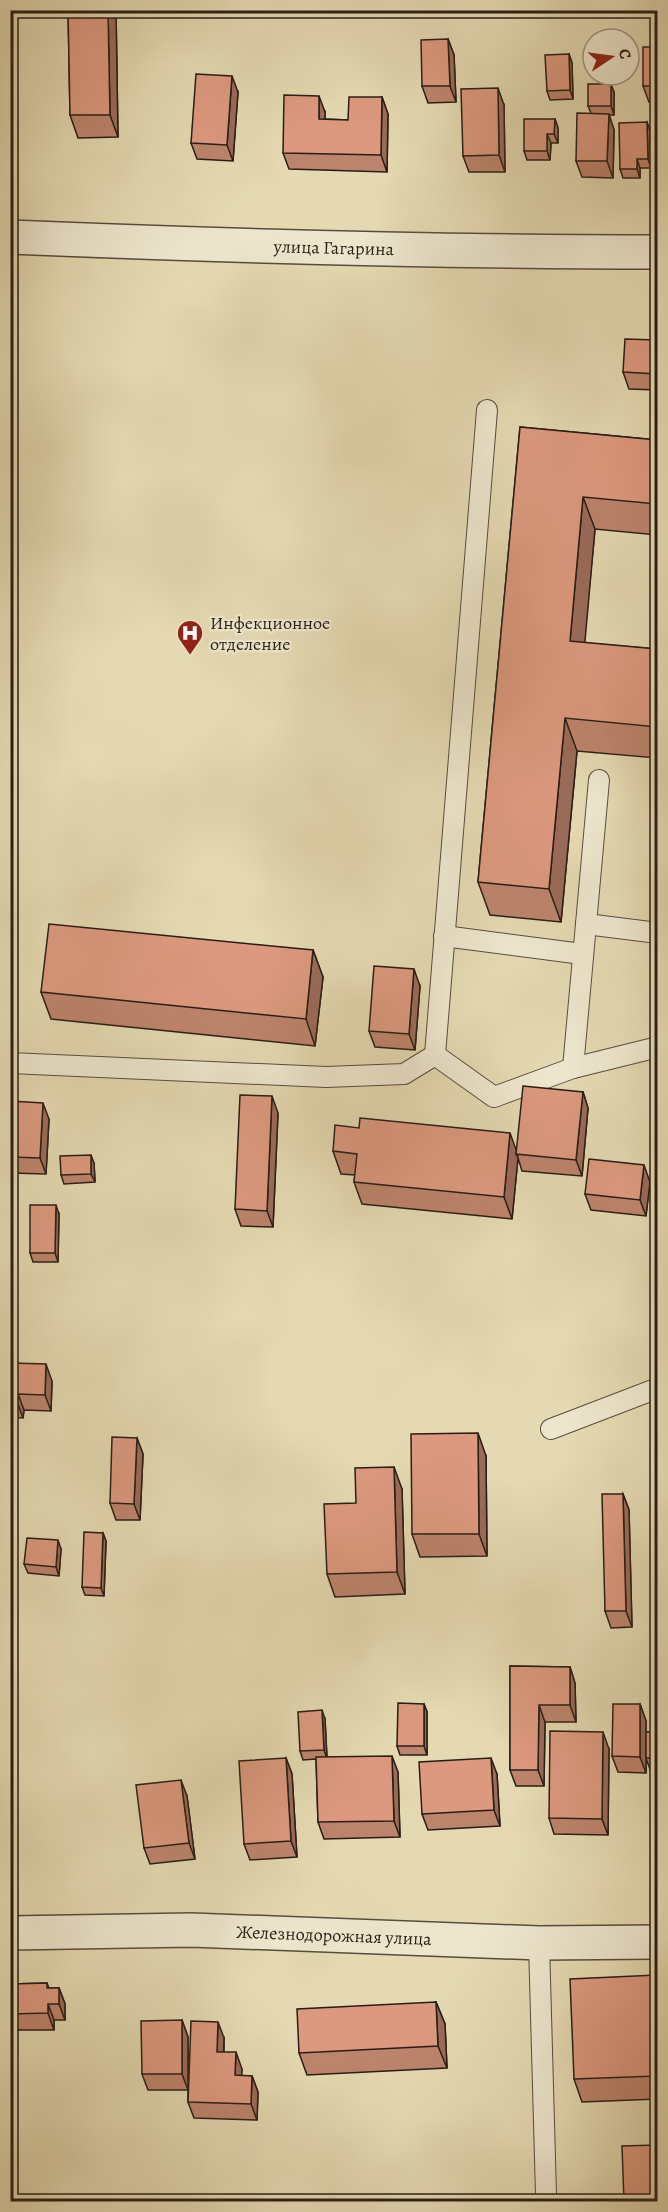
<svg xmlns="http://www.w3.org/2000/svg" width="668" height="2212" font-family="Alegreya,serif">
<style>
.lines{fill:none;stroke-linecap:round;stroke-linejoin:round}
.service-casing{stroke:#584d3c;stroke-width:22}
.minor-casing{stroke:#584d3c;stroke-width:36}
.tertiary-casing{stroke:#584d3c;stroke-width:36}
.service{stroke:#ede6cd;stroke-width:20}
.minor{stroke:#ede6cd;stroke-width:33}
.tertiary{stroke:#ede6cd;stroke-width:33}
.wall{fill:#bd846d;stroke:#291e14;stroke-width:1.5}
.shaded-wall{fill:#9a6b59;stroke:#291e14;stroke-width:1.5}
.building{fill:#dc997f;stroke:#291e14;stroke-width:1.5}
.labels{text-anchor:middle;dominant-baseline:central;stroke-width:4.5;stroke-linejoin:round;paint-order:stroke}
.street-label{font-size:18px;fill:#291e14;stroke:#ede6cd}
.poi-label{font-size:18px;fill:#291e14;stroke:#ede6cd;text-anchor:start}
</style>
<rect width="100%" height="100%" fill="#e4d9b2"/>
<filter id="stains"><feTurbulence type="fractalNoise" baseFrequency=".00333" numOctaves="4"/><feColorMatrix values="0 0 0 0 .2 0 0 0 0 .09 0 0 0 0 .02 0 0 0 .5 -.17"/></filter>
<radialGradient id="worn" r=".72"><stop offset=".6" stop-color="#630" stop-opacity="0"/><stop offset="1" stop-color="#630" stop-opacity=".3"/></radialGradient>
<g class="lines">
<g class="service-casing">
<g id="service">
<path d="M586,924L658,933"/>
<path d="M444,936L582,954"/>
<path d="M435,1055L494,1097L573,1068L658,1047"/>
<path d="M10,1063L326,1077L404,1074L435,1055L487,410"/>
<path d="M573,1068L599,780"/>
<path d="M551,1429L658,1388"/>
<path d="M539,1943L546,2194"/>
</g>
</g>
<g class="minor-casing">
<g id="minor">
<path id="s1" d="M10,1933L191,1930L539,1943L658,1942"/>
</g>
</g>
<g class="tertiary-casing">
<g id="tertiary">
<path id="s2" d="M10,237C226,246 442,252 658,252"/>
</g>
</g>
<use href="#service" class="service"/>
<use href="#minor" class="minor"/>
<use href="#tertiary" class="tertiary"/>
</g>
<g class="wall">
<path d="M68,10H116L118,137L78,138L70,115Z"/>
<path d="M448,39L454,55L456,102L428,103L422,86Z"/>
<path d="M657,47V102H649L643,86Z"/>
<path d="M569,54L572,63L573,99L550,100L547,91Z"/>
<path d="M238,92L233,161L197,159L191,143Z"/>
<path d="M614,92V115H609L614,130L613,178L582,177L576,161L591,113L588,106Z"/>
<path d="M382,97L388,114L387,172L289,169L283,153L325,112V119L348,120Z"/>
<path d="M504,105L505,172H469L463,156Z"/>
<path d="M555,119L558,128V143H551L550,160H527L524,151Z"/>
<path d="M647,122L650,131L651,168H640V178H623L620,169Z"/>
<path d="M657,340V390L629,389L623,372Z"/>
<path d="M520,427L657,440V535L595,529L584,643L657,649V758L577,751L561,922L490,915L478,882Z"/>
<path d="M313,950L323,977L315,1046L51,1019L41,992Z"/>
<path d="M420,986L415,1050L375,1047L369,1031Z"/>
<path d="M583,1092L588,1108L582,1176L522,1171L518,1158L512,1219L362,1204L354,1182L355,1175L341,1174L333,1151L359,1128L517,1151Z"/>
<path d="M10,1101L49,1119L46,1174L10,1173Z"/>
<path d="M278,1113L273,1227L241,1226L235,1209Z"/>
<path d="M94,1163L95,1182L64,1184L61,1175Z"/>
<path d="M650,1182L646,1216L591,1210L585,1194Z"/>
<path d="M59,1214L58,1262H33L30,1253Z"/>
<path d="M10,1363L52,1381L51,1411L24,1410L23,1418L10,1417Z"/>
<path d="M137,1438L143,1454L140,1520H116L110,1503Z"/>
<path d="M486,1456L487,1556L420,1557L412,1534Z"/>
<path d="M402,1489L405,1594L335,1597L327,1574L356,1503Z"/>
<path d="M623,1494L629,1510L632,1627L611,1628L605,1611Z"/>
<path d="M103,1533L106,1541L104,1596L85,1595L82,1587Z"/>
<path d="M61,1549L59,1576L28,1573L24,1564Z"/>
<path d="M510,1666L570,1667L575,1683L576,1722H545L544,1786H516L510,1770Z"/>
<path d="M424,1704L427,1712V1755H400L397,1746Z"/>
<path d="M640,1704L646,1721V1732H657V1775H652L646,1758V1743V1773L618,1772L612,1756Z"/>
<path d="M325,1719L327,1757L398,1772L400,1837L324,1839L318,1822L316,1759L303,1760L300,1751Z"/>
<path d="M609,1749L608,1835L554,1834L549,1818Z"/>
<path d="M286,1758L292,1774L297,1857L250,1860L244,1844Z"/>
<path d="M497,1774L500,1826L428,1830L422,1814Z"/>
<path d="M187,1796L195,1859L150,1864L144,1848Z"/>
<path d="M657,1975V2099L582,2102L574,2079Z"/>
<path d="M47,1983L49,1988H59L65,2004V2020H54V2030H10V1984Z"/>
<path d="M436,2002L445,2024L447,2068L307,2075L299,2053Z"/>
<path d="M182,2020L188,2037V2086L224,2038V2052L242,2069L241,2076H252L258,2092L257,2120L194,2118L188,2102V2090H148L142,2074Z"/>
</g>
<g class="shaded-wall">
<path d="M108,10H116L118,137L110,115Z"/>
<path d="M448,39L454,55L456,102L450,86Z"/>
<path d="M569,54L572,63L573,99L570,90Z"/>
<path d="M232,76L238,92L233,161L227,145Z"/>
<path d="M611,84L614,92V115L611,106Z"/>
<path d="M498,88L504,105L505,172L499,155Z"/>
<path d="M319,96L325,112V135L319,119Z"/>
<path d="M382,97L388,114L387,172L381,155Z"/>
<path d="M609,114L614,130L613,178L607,161Z"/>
<path d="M555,119L558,128V143L554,134Z"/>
<path d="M647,122L650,131L651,168L648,159Z"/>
<path d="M547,134L551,143L550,160L547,151Z"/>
<path d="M637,159L640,168V178L637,169Z"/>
<path d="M583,497L595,529L582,674L570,641Z"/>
<path d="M565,718L577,751L561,922L549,889Z"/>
<path d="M313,950L323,977L315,1046L306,1019Z"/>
<path d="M414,969L420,986L415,1050L409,1034Z"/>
<path d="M583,1092L588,1108L582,1176L576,1160Z"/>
<path d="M272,1096L278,1113L273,1227L267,1211Z"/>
<path d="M43,1103L49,1119L46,1174L40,1158Z"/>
<path d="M510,1133L518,1155L516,1154L518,1158L512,1219L504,1197Z"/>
<path d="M91,1155L94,1163L95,1182L91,1174Z"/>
<path d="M644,1165L650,1182L646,1216L640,1200Z"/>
<path d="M56,1205L59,1214L58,1262L55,1253Z"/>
<path d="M10,1233L14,1244L12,1294L10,1290Z"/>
<path d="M46,1364L52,1381L51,1411L45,1395Z"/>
<path d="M18,1394L24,1410L23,1418L17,1402Z"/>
<path d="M478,1433L486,1456L487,1556L479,1534Z"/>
<path d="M137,1438L143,1454L140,1520L134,1504Z"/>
<path d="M394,1467L402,1489L405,1594L397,1572Z"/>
<path d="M623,1494L629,1510L632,1627L626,1611Z"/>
<path d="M103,1533L106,1541L104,1596L101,1588Z"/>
<path d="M58,1540L61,1549L59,1576L56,1567Z"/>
<path d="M570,1667L575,1683L576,1722L570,1705Z"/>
<path d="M424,1704L427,1712V1755L424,1746Z"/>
<path d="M640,1704L646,1721V1773L640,1757Z"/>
<path d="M539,1705L545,1722L544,1786L538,1770Z"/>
<path d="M322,1710L325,1719L327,1759L324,1750Z"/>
<path d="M603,1732L609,1749L608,1835L602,1819Z"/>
<path d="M392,1756L398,1772L400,1837L394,1821Z"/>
<path d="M286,1758L292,1774L297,1857L291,1841Z"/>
<path d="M491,1758L497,1774L500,1826L494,1810Z"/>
<path d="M181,1780L187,1796L195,1859L189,1843Z"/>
<path d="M59,1988L65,2004V2020L59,2004Z"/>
<path d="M436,2002L445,2024L447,2068L438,2046Z"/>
<path d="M48,2004L54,2020V2030L48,2013Z"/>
<path d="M182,2020L188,2037V2090L182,2074Z"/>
<path d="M218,2022L224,2038L223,2068L217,2052Z"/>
<path d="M236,2052L242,2069L241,2092L235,2075Z"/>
<path d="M252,2076L258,2092L257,2120L251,2104Z"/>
</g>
<g class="building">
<path d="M68,10H108L110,115H70Z"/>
<path d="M448,39L450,86H422L421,40Z"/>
<rect x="643" y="47" width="14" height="39"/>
<path d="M569,54L570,90L547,91L545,55Z"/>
<path d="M196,74L232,76L227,145L191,143Z"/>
<rect x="588" y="84" width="23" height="22"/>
<path d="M498,88L499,155L463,156L461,89Z"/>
<path d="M284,95L319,96V119L348,120L349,97H382L381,155L283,153Z"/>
<path d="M577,113L609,114L607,161H576Z"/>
<path d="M524,119H555L554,134H547V151H524Z"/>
<path d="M647,122L648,159H637V169H620L619,123Z"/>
<path d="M625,339L657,340V374L623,372Z"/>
<path d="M520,427L657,440V504L583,497L570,641L657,649V727L565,718L549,889L478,882Z"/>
<path d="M49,924L313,950L306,1019L41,992Z"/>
<path d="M374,966L414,969L409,1034L369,1031Z"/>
<path d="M523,1086L583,1092L576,1160L516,1154Z"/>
<path d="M240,1095L272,1096L267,1211L235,1209Z"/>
<path d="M10,1101L43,1103L40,1158L10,1157Z"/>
<path d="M360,1118L510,1133L504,1197L354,1182L357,1154L333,1151L335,1125L359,1128Z"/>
<path d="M91,1155V1174L61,1175L60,1156Z"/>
<path d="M589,1159L644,1165L640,1200L585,1194Z"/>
<path d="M30,1205H56L55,1253H30Z"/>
<path d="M10,1363L46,1364L45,1395L18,1394L17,1402L10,1401Z"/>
<path d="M478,1433L479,1534H412L411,1434Z"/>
<path d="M112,1437L137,1438L134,1504L110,1503Z"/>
<path d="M394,1467L397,1572L327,1574L324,1504L356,1503L355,1468Z"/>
<path d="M602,1494H623L626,1611H605Z"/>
<path d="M84,1532L103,1533L101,1588L82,1587Z"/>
<path d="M27,1538L58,1540L56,1567L24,1564Z"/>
<path d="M510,1666L570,1667V1705H539L538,1770H510Z"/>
<path d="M398,1703L424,1704V1746H397Z"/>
<path d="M613,1704H640V1757L612,1756Z"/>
<path d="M322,1710L324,1750L300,1751L298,1712Z"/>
<path d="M550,1731L603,1732L602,1819L549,1818Z"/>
<rect x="646" y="1732" width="11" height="26"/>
<path d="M392,1756L394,1821L318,1822L316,1757Z"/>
<path d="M286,1758L291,1841L244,1844L239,1761Z"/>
<path d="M491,1758L494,1810L422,1814L419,1762Z"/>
<path d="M181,1780L189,1843L144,1848L136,1785Z"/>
<path d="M657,1975V2076L574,2079L570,1979Z"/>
<path d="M47,1983V1988H59V2004H48V2013L10,2014V1984Z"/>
<path d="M436,2002L438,2046L299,2053L297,2009Z"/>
<path d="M182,2020V2074H142L141,2021Z"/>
<path d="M191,2021L218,2022L217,2052H236L235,2075L252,2076L251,2104L188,2102Z"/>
<path d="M657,2145V2202H624L622,2146Z"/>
<path d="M117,2199V2202H81V2200Z"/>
</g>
<defs>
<g id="hospital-pin" transform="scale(1.35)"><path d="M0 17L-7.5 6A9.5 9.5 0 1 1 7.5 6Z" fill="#8f2418" stroke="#ede6cd"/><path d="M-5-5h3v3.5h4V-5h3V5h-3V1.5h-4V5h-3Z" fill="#fff"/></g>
</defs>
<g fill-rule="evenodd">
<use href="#hospital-pin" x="190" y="633"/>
</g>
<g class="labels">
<g class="street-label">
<text stroke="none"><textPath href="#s2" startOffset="324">улица Гагарина</textPath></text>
<text stroke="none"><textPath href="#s1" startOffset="324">Железнодорожная улица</textPath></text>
</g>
<g class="poi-label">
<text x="210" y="623">Инфекционное<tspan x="210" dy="21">отделение</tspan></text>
</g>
</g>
<rect width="668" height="2212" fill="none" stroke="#e4d9b2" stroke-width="36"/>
<rect x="12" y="12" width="644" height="2188" fill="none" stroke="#291e14" stroke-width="3"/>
<rect x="18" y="18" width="632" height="2176" fill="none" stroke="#291e14" stroke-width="1.5"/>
<g transform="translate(611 57) rotate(77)"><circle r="28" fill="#ede6cd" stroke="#9f9683" stroke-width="1.5"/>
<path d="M0-4.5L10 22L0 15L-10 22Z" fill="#8f2418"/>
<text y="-9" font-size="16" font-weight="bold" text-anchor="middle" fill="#291e14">С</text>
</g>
<rect width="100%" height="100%" filter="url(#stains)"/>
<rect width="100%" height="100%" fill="url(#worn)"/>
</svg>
